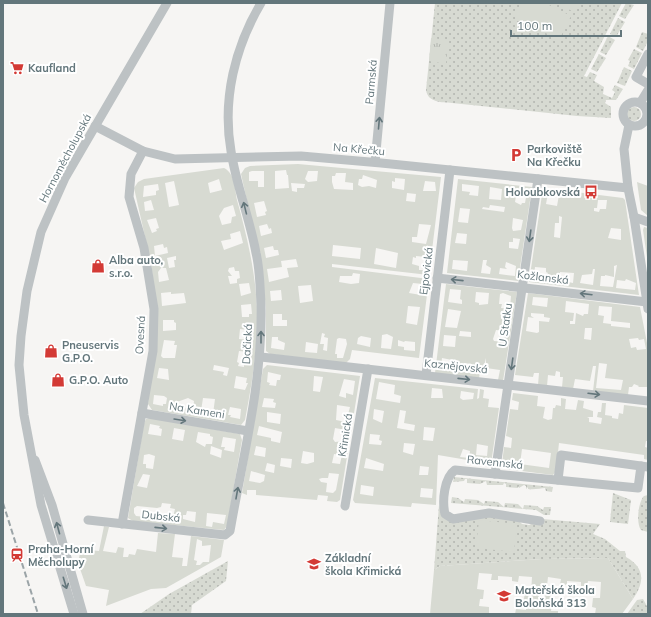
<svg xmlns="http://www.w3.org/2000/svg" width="651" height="617" font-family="Mulish,sans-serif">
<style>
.grass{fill:url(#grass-dots)}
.park{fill:url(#park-tufts)}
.garden{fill:#d7dad2;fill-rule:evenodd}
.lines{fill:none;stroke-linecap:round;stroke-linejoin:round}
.minor{stroke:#bdc2c4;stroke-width:9}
.rail{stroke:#9ba4a7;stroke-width:2;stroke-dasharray:6 3;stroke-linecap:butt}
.oneway{stroke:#63767b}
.labels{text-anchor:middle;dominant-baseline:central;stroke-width:4;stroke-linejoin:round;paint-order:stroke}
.poi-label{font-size:11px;font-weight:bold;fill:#63767b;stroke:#fff;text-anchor:start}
.street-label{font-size:11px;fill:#63767b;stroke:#fff}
</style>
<defs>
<pattern id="grass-dots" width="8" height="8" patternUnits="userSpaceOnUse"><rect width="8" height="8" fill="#d7dad2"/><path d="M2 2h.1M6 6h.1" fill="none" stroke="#b2b5af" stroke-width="1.8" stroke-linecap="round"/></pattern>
<pattern id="park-tufts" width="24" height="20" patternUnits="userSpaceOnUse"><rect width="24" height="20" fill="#d7dad2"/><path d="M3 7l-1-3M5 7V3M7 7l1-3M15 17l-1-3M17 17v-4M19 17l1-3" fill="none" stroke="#b2b5af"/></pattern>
</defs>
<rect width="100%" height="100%" fill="#f6f5f3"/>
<g class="grass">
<path d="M435,3H622L584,76L587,77L590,72L597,75L594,81L604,87L603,94L612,98L615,92L612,90L615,85L623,89L616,100H606L605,103L611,107V118L577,116L452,103C442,102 428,103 426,90Z"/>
<path d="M626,3L634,5L625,19L619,16Z"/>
<path d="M618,18L625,22L616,37L610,34Z"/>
<path d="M642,32L648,34V41L643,51L636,47Z"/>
<path d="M608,36L615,40L606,55L600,52Z"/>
<path d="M634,49L642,53L634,69L628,66L630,61L628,60Z"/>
<path d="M599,54L606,58L597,72L591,69Z"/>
<path d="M624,67L632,71L625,86L617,83Z"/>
<circle cx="634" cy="114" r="7"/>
<path d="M454,477L553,487L552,492L546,491L545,488C540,488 536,490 528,489V487L526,489V486L524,485L519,488V486L518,488L506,487V484L504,483L503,485H487L486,481L480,484L467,483V479H465L464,481L453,482Z"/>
<path d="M613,493L631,500L628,524L610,522Z"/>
<path d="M648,495V532L641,530C636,524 638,502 644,496Z"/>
<path d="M452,497L458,498L464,502L465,499L478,500L484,504L485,501L498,502L504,507L505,503L518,504L523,509L524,505L537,506L543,510L544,507H551L550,515H544L536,510L451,503Z"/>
<path d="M439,505L442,514L489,516L518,520L522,524L529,525L542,519L600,524L593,534L605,539L620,551H625L626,557C646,568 644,583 633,599L608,558L542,559L440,566L434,570Z"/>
<path d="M228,561L226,581L192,605L191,614H140L169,594Z"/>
<path d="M643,599L648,608V614H627L637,600Z"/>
</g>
<path class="park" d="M431,38L448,40L446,64L429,61Z"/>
<g class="garden">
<path d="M522,3H545L571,16L559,40L515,17Z"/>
<path d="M556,3H579L574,12Z"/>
<path d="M298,164L441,177L429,275L332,264V267L429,279L419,358L352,350L350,359L346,363L270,354L266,351V308L261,264L241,174L245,168L250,166ZM286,170L287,175H288L289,188L275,189V171ZM252,171H264V187H258V181H249V172ZM308,171H318L317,181L308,182L305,179ZM336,173H346L345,182L353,183V190L334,189L332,182V176H335ZM363,175L377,180L376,188L369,186L362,187L358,185L359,179H362ZM395,178L405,179L404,190L392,188V181L395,182ZM425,181L435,182L436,191H423ZM291,183L305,184L304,188H297V192L292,191ZM407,193L416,194L415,202L406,201ZM264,201L267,211L265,212L266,215L257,217L254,203ZM267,224L269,229L271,228L272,233L261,236L259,226ZM419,224L431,225L426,244L412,242V237H417ZM333,245L361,248L360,259L332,256ZM273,246L274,250H278L279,255L266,258L264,248ZM376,248L398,253L396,268L374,264ZM416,256L426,257L424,270H419V266L412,264L413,257L416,258ZM296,259L298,267L287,268L289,277L269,282L267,269L282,267L281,261ZM353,273L360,274L359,283L351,284L339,282L340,276H352ZM413,283L423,284L421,295L409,293ZM311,285L313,301L300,303L298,286ZM281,290L282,300L271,301L270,291ZM408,306L420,307L417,325L406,323ZM273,314H282V320H287V326H273ZM322,333L325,334L324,337L328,338L327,351L323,350L324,344H320ZM387,334L393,337L391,349L381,348L382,335ZM361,336L371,338L370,347L357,344L358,338ZM272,337H278V340L285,343L284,350L271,348ZM339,338L346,339L347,344L343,358H337V354H335L337,339ZM398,340L404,342L405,341L415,342V351L404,350V347L398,346ZM306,342L318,344L317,353L305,352Z"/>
<path d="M224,168C235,173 235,190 237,200C248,240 258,282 257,323C257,356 251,388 245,420L241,425L152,410L148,404L157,311L151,263L134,188L138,182L144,179ZM219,179L222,190L210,193L208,183ZM174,181L179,205L169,207L165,183ZM158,184L159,190L156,191V195L143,197L144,186ZM151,200L154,210L145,211L144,202ZM233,205L236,216L232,217L231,223L222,225L219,216L224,208ZM156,218L159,228L156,229L157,231L152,233L147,220ZM240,231L243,243L224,250L221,241L231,239L230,234ZM163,244L164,248L167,247L168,253L155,256L154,246ZM176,256V260H174L175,267L169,268L167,258ZM234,267L235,271H239L240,278L237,279V283L230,284L228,276H232L228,271L229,268ZM161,268H166L169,280L159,282L158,272ZM249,283L251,293L241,296L239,284ZM171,292V294L184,293L186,303L162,306L161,293ZM251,304L252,314H249V317H242L241,305ZM163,320H174V322L176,323V330L163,331ZM240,329L250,330L249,333H252V336H250L249,340L239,339ZM164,340L175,341L174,345H177L175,358H163L161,356ZM239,351L250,352L248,364H244V367L238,366L239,363L237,362ZM214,365L229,368L227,376L223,375L224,372L213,370ZM159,368L168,369L169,380L157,378ZM236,376L247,378L246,383H248L245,390L234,388ZM154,395L164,396L167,398L166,404H163V406L153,404ZM188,398L194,401L193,409L178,408L177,402ZM203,398L215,399L213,414L201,411ZM230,407L241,409L240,419L230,417L231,415H228Z"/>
<path d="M458,179L532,187L518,281L447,273ZM462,184L479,186L478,196L469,195L470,192L462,191ZM490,187L502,189L501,200L489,199ZM517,190L527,192L525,203H522L521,205L515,202ZM490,205L505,207L504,212L482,209L483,207L489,208ZM460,208L470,209L468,223L458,222ZM513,218L523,220L521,230L513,231L512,228ZM457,233L467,234L466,244L455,243ZM513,238L520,239L518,249L509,248V242H513ZM453,260L468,261L467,271L452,269ZM483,260H487L486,265L491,268L490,274L481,273ZM506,262L516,266L515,276L499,274L500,268L507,269L505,267Z"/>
<path d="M637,182L648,186V216L641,210Z"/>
<path d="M543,188L623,198L625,200L639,295L529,282ZM548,193L559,195L557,206L546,204ZM598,200H607L606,209H600L599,212L594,211V208H597ZM559,216L562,217L560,238L554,237L555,223H559ZM611,228L621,229V240L608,238ZM617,265L613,287L600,286L601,276H605V275L614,277V266ZM535,267L546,268V272L548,273L545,280L534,278ZM593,269H595L593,285L580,283L582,275L592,274ZM560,272L574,273L573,283L559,280ZM626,279L636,283L635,290L616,288L617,280L625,281Z"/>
<path d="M644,227L648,228V264L643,230Z"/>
<path d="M446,284L517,292L503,381L498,380L500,370L486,368V358L484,366H481L479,378L435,373ZM450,289L461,290L460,299L462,300V304L448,302ZM476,292L489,293L488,304L479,305V303L475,302ZM503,293L511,296L510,309L501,308L502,304H499L500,294ZM448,309L461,311L457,328L445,327ZM496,330L506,331L504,342L494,341L493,339ZM460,331L471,332V337L459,336ZM444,335L456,336L455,347L443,346ZM442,358L452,360L453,372L441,368ZM464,363L472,364L471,373L463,372Z"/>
<path d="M528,293L640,307L648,348V387H638L639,386L634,384L632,387H629L628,395L593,391L596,366H593L590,381L575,379L573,389L562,387L563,377H560V372L556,371L555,376L548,375L547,386L538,385L539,373H534L533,377L515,375ZM533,297L548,298L547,307L532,305ZM566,301L589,304L588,314H584L583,316L576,313L575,324H570V321H573L574,313L565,312ZM599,306L612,307L611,321L630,323V328L611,326V324L603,323L604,316L598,315ZM531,313L544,314V317L550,318L549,322L539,321V332L537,333L526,331L528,317L534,318L531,316ZM585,328H592L591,340L584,339ZM638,338L639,340L644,339L646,349L637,350L636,347L631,348L629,339ZM599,363L607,364L605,378L623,380L621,390L596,388Z"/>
<path d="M267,365L360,376L340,500L337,502L327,501L328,496L318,495L317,500L256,495V490H247V495L242,493L263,369ZM268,372L281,375L280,380H277L276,386L269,385L270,383L267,382ZM314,376L323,377L320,392L313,391ZM344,379L355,381L353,395L346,393V398L339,396ZM264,398L274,399L273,402L276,403L275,408L262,407ZM337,405L350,407L346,422L336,420ZM267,412L281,414L280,424L267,422ZM259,426L282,432L280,443L271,441V438L257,435ZM335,428L346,430L344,441L335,442L333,439ZM256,446L266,448L265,457L254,455ZM303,451L314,453V462L307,464L301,463ZM334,454L342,455L340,464L332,463ZM281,458L292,459L291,468L280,466ZM267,463L275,465L274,473L265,471ZM251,471L265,475L264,481L260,483L249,481ZM329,473L339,474L336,490L333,493L326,492L327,483L321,482L319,479L322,478H328Z"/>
<path d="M375,378L478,389L477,399L479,398L480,389L484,390L483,398L489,399L488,407L499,408L491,464L438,455L436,505L412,503L411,507L355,503L353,500ZM379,382L395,385L394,394L401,396L400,403L376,399ZM432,388L442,389L443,398H431ZM461,391L474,393L473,399L463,400L460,398ZM374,409L384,411L382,423L373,419ZM400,410L406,411L404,423L415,425L414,431L397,428ZM424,427L435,428L433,441L423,440ZM370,434L380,435L379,440L382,441L381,445L369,444ZM404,443L415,444L413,455L403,452ZM477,444L488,446L487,456L476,455ZM463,449L470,451L469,458L460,457ZM366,458L384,464L383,471L364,468ZM420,466L429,467L428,475H419ZM361,485L374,487L373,496L360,494ZM421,488L433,489L432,498L420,497Z"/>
<path d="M513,393L538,396L537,406L545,407L543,418L548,420L552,419L553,408H555L556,405L561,406V398L566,399L565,409L576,410L578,400L584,401L583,408L593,411V417H587L589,418V422L601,424L602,418L597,417L598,412H601L602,403H606L605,415L612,416V418L618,419L619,413L623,414L624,405L648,408V441H646L645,447L648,448V460L644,459V455L559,443L556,471L553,475L507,469L502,464L504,447L511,448L512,438L506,436L510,409L518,410L519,402L512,400ZM522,449L551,453L549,468L520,464Z"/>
<path d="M150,418L240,434L242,440L227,526L224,530L133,521L128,518L144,423L146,419ZM150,424L160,426L159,428L162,429L161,436L148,434ZM174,428L185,430L183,441L172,439ZM198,432L210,434V436L213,437L212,444H206L205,447L196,442ZM223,437L236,439L234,452L224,450L225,447H221ZM211,446L222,450L221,458L210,454ZM149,454L155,456L153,469L146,468V464H143L144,455ZM143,474L150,475L147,488L137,486ZM162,503L171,504L170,508L175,509L172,521L164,520L165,516L147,515L146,517L136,516L134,513V508L137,506L157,508L161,507ZM187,511L196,512L195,522L183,519V515H186ZM207,513L226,515L224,524L213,522L212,527L206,526Z"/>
<path d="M479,520L517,524L514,552L476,548Z"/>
<path d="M104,526L109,527L103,551L116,553L118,547L124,548L123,557H128L129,554L135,555L137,549L156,552L158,533L175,534L172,557L183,558L182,566H187L191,536L224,540L221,557L166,588L151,589L106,606L109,590L86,586L78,563L81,548H86V546L90,547V550L99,551ZM197,539L202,541V546L211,545L209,562H203L200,565H196L197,561L194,560Z"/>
<path d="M608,558L633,599L622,614H595L596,608L592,607L593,598H600L601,582L588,581L587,586H581V582L567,581V585L560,584L561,579L548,577L546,594L553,595L551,611H558V614H515L516,609L526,610V603H523L525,593L531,594L532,577L519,576L518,582L512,581V577L498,576V580H491L492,574L479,573L477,589L484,590L483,599H480L479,606L489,607V614H430L434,570L440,566L542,559Z"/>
</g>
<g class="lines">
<g class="minor">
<path d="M648,54L636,77L648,84"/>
<circle cx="635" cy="114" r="12"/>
<path d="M640,103L648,90"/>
<path d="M629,125L624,149L628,188L634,217L648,309"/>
<path d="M95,126L143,151L175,159L301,156L381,163L628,188"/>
<path d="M375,162L390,3"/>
<path d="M634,217L648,222"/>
<path d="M437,278L647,302"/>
<path d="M261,357L648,401"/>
<path d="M426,375L450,170"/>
<path d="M142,413L248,431"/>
<path d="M35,460L52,505L83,614"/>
<path d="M495,474L538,179"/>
<path d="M558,480L561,455L648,467"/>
<path d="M345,506L368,369"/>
<path d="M88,520L225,535L230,531C243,456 263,380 261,304C260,288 260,269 256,253C250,219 236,185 231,151C222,99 235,47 261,3"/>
<path d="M540,521L489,513L453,519L445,514C442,501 444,478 455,470L638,488L641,466"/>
<path d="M122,524L153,351L154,309L144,248L129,197L131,174L143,151"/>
<path d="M74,614L41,505L24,415L19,365L21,336L27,291L41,232L65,178L167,3"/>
</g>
<path class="rail" d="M3,503L38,614"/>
</g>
<defs><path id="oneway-shaft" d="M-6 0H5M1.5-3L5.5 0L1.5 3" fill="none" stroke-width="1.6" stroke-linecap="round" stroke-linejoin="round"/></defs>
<g class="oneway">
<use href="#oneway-shaft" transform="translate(379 123) rotate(-85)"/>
<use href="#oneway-shaft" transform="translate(245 208) rotate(-104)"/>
<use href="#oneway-shaft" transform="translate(530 236) rotate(98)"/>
<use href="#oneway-shaft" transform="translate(457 280) rotate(-174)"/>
<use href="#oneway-shaft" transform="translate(586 294) rotate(-173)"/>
<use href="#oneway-shaft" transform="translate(261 337) rotate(-90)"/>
<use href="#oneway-shaft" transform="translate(512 364) rotate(98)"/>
<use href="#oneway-shaft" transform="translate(464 379) rotate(6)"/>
<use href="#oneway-shaft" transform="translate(594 394) rotate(7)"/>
<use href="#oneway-shaft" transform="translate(180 420) rotate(9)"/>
<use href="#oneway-shaft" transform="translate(237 493) rotate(-80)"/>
<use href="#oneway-shaft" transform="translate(58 528) rotate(-105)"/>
<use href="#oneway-shaft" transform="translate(161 528) rotate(6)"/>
<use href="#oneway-shaft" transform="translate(65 583) rotate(73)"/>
</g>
<defs>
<g id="supermarket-bare" transform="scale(1.08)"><path d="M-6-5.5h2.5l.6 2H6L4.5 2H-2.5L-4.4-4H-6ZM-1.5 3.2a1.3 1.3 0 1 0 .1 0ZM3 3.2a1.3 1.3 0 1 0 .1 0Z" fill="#d33a35" stroke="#fff" stroke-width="2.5" paint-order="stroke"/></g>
<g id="parking-bare" transform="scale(1.08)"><path d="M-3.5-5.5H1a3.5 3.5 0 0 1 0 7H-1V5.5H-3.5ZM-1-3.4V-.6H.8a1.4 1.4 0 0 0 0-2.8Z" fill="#d33a35" stroke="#fff" stroke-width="2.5" paint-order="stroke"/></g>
<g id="bus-bare" transform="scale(1.08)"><path d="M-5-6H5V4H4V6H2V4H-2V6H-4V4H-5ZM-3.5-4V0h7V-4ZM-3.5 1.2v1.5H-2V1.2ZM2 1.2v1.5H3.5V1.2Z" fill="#d33a35" stroke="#fff" stroke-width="2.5" paint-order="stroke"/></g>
<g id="shop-bare" transform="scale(1.08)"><path d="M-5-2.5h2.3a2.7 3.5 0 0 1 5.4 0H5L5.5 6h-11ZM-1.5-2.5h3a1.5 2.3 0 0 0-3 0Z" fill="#d33a35" stroke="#fff" stroke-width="2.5" paint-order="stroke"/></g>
<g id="station-bare" transform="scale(1.08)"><path d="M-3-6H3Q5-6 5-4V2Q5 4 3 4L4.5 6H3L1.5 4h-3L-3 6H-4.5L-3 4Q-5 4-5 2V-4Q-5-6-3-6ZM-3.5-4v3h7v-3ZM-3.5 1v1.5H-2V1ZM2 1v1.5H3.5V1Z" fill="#d33a35" stroke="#fff" stroke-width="2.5" paint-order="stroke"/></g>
<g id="school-bare" transform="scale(1.08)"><path d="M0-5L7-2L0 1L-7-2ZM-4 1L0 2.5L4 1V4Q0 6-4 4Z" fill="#d33a35" stroke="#fff" stroke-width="2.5" paint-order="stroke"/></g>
</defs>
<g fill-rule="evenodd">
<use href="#supermarket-bare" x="17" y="68"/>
<use href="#parking-bare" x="516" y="155"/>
<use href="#bus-bare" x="591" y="192"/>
<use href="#shop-bare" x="98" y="266"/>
<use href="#shop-bare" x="51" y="351"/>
<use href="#shop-bare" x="58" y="380"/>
<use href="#station-bare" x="17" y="555"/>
<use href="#school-bare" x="314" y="564"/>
<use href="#school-bare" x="504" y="596"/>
</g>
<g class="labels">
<g class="poi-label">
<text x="28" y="68">Kaufland</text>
<text x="527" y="149">Parkoviště<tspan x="527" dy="13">Na Křečku</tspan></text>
<text x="580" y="192" text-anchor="end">Holoubkovská</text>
<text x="109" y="260">Alba auto,<tspan x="109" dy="13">s.r.o.</tspan></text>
<text x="62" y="345">Pneuservis<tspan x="62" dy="13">G.P.O.</tspan></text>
<text x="69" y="380">G.P.O. Auto</text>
<text x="28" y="549">Praha-Horní<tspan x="28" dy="13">Měcholupy</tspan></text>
<text x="325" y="558">Základní<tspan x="325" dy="13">škola Křimická</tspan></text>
<text x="515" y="590">Mateřská škola<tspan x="515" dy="13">Boloňská 313</tspan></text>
</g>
<g class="street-label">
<text transform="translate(371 82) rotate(-85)">Parmská</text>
<text transform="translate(359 149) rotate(5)">Na Křečku</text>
<text transform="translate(65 158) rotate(-62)">Hornoměcholupská</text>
<text transform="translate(426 271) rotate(-83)">Ejpovická</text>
<text transform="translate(543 277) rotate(7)">Kožlanská</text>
<text transform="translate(505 325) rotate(-82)">U Statku</text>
<text transform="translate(140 335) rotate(-87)">Ovesná</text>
<text transform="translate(247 344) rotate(-87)">Dačická</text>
<text transform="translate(456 366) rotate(6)">Kaznějovská</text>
<text transform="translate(197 410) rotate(9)">Na Kameni</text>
<text transform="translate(345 435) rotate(-81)">Křimická</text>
<text transform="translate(495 462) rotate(6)">Ravennská</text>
<text transform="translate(161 516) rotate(6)">Dubská</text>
</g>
</g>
<rect width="651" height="617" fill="none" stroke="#63767b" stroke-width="8"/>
<path d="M511 30v6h110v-6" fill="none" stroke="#63767b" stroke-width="2"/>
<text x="517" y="30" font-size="12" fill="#63767b" stroke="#ffffff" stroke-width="3" paint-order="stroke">100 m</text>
</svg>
